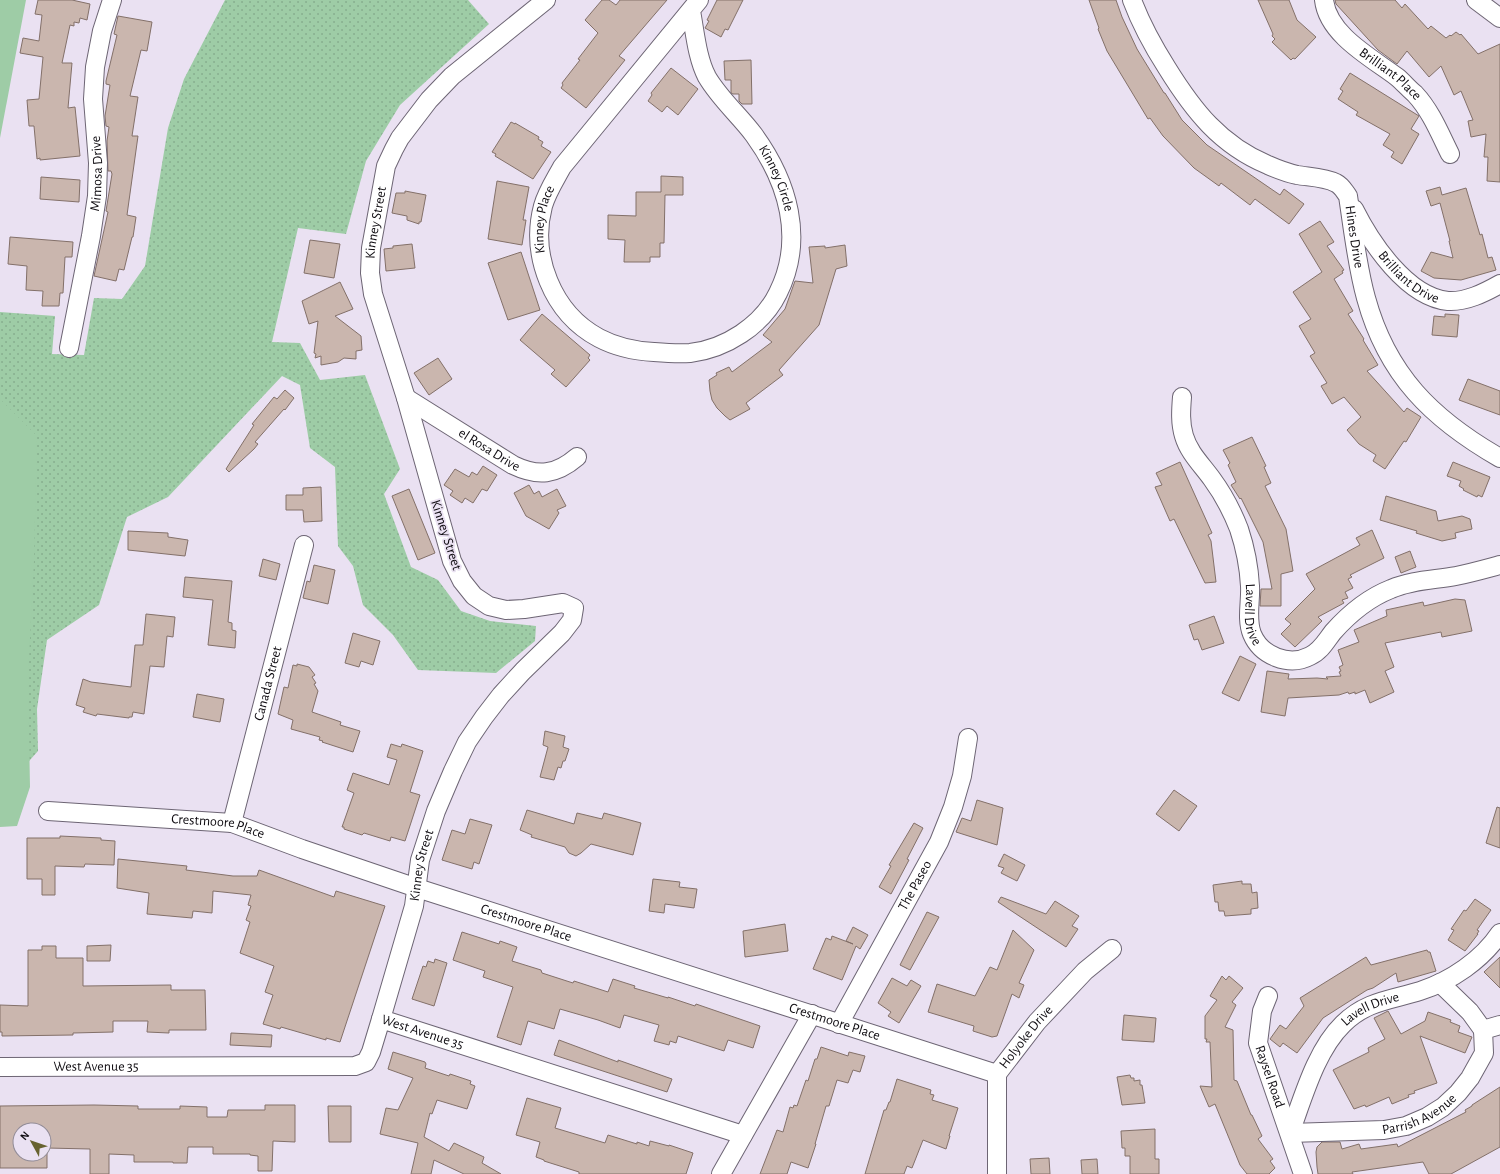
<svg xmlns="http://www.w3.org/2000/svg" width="1500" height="1174" font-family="'Alegreya Sans',sans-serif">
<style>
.grass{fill:url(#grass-dots)}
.green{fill:#9ecca6}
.building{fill:#cab6ae;stroke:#837069;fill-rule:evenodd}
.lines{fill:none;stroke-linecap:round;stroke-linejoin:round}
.minor-casing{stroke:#6d6574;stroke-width:20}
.minor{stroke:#fff;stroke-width:18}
.labels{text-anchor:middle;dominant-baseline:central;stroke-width:3.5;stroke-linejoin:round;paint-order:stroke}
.street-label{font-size:14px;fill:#0f0c11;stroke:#eae1f2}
</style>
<defs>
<pattern id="grass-dots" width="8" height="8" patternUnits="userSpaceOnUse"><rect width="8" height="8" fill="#9ecca6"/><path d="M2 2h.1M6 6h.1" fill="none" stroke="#87ae8e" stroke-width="1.8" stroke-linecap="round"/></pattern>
</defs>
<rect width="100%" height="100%" fill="#eae1f2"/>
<path class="grass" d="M225,0H468L489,24L400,105L366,161L346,234L298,228L272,342L300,343L320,380L365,375L400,469L384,494L411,567L438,580L461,611L490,621L536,626L535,641L496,673L418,670L393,635L363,605L353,566L338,546L335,467L310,448L300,385L282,376L168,497L127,517L99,605L47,640L37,709L38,751L8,785L0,782V312L55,316L52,354L84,355L94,298L122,299L145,266L168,128L184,79Z"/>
<g class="green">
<path d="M0,0H26L0,138Z"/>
<path d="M0,399L37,436L34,560L28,678L30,787L17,826L0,827Z"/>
</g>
<g class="building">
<path d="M38,0H72L90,4L87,20L80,18L79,23L74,22V26L70,25L62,63H72L68,108L75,107L80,156L40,160V158L37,159L34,126H29L27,100L39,99L43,57L20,53L23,38L39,41L42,15L35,14Z"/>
<path d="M602,0H609L616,5L620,0H667L619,56L625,60L586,108L561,88L563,85L562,83L580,60L578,59L598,33L585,20Z"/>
<path d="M717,0H743L728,30L725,29L721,37L705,28L709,21L707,20Z"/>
<path d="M1089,0H1116L1122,17L1137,49L1164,93H1165L1182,120L1207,145L1280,195L1284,189L1304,204L1289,224L1255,199L1250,205L1221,183L1219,186L1194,168L1163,136L1150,118L1148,119L1107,51L1098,29L1099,28Z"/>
<path d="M1258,0H1289L1297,20L1316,37L1295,59L1293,58L1291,60L1272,42L1275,39L1272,36L1273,34Z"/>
<path d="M1335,0H1395L1402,8L1405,4L1428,29L1431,26L1446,38L1450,35L1451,36L1456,32L1460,35L1461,34L1478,54L1500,44V182L1487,181L1488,157H1484L1486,134L1471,137L1468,121L1473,120L1461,91L1454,95L1441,66L1429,77L1407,51L1397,64L1378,50L1336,4Z"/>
<path d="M118,16L152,22L147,51L141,50L130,96L138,97L132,136H138L127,215L136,217L133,237H132L124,270L119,269L116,281L94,276L108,212L106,211L112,174L111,171H108L107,141L109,127L106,126L105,116L110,85L106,84V81L117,35L114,34Z"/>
<path d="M751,60L752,104H742L739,101V94H733L731,93V80H725L724,61Z"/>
<path d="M671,68L698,89L678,115L667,106L662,112L648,101L652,95L651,93Z"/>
<path d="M1350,73L1419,116L1411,129L1419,134L1402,164L1391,157L1394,152L1383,145L1390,134L1356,115L1358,112L1338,99L1343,91L1340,89Z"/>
<path d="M511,122L515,124V123L539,137L538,139L543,142L541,146L551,152L533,179L495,156L496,154L492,152Z"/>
<path d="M661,176L683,177V195H665L664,243H660V257H650V262H624L625,240L608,239V215L636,216V192H661Z"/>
<path d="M41,177L80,180L79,202L40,199Z"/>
<path d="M497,181L529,187L523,220H526L522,245L488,239Z"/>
<path d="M1440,187L1442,195L1466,188L1480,235L1482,234L1488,258L1492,257L1496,270L1461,280L1434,278L1421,271L1431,252L1453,258L1449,241H1450L1440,203L1431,206L1426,191Z"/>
<path d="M405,191L426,195L421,222H419V224L407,220V216L392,213L396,193H405Z"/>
<path d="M1320,221L1334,242L1327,246L1344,270L1342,271L1343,273L1334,279L1353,311L1348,314L1364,339L1363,340L1378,365L1367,371L1404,412L1407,408L1421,417L1406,442L1404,441L1385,469L1373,461L1376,455L1359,444L1347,430L1361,417L1344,397L1332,404L1321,386L1327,383L1310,356L1315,353L1299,326L1311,319L1293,292L1322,272L1299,234Z"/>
<path d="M10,237L73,242L72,257H65L63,293H60L59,306H42L43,291L26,290L27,266L8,264Z"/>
<path d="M310,240L340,244L334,278L304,273Z"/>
<path d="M412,244L415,268L386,271L384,249L393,248V246Z"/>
<path d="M845,245L847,266L836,269L819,325L779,370L783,375L746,403L750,409L730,420L725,416L717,408L712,400L710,391L709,380L717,375L716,373L729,367L732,372L772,342L763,335L785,309L795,281L813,283L809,247L825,246V248Z"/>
<path d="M521,252L540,310L508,320L488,263Z"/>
<path d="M340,282L353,309L335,316L361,336L362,350L356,351V359L344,358L338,362L321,365V356L315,358L316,354L314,353L318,321L309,324L302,301Z"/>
<path d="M542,314L590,355L588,358L590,360L566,387L551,374L555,370L520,340Z"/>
<path d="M1445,314L1459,315L1457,337L1432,335L1434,316L1445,317Z"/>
<path d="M438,358L452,379L429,395L414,373Z"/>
<path d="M1468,379L1500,391V415L1459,400Z"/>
<path d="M285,390L294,398L285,410L284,409L255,442L258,444L254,449L229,472L226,469L254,425L252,424L274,397L277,399Z"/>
<path d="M1252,437L1266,466L1264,467L1271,483L1265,486L1286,529L1293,571L1281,574V606H1260L1261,589H1272L1263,542L1241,498L1240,499L1231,485L1236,482L1228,465L1230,463L1223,450Z"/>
<path d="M1180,462L1212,533L1208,535L1211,541L1216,582L1205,583L1174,519L1170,521L1155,487L1162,485L1156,473Z"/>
<path d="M1453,462L1490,477L1482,497L1478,495L1477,497L1463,490L1464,489L1459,486L1461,481L1447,476Z"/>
<path d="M483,466L497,475L487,491L482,489L473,503L465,498L462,503L450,495L453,491L444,485L455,469L469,477L472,472L477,475Z"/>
<path d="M529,485L534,494L539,491L542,497L557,489L566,506L557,510L559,513L549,529L526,516L514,493Z"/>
<path d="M321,487L322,521L304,522L303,510H286V495H303V488Z"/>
<path d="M409,489L435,553L418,560L392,496Z"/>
<path d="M1386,496L1436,511L1438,521L1462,516L1470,519L1472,529L1455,533L1456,538L1442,541L1416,533L1417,531L1380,520Z"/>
<path d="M1372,530L1384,558L1350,575L1352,577L1348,579L1353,588L1345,592L1348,598L1342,600L1344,603L1318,617L1322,621L1295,647L1281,634L1291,624L1285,619L1315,589L1306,574L1360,545L1356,538Z"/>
<path d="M128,531L168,533V537L188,540L185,556L128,550Z"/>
<path d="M1410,551L1416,567L1401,573L1395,557Z"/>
<path d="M263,559L280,564L276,580L259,576Z"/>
<path d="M314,565L335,570L328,604L303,598L307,581L310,582Z"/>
<path d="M185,577L232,581L228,622L232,623V630L236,631L235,648L208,645L213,600L183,597Z"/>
<path d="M1455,599L1465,600L1472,631L1442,637L1441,632L1385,643L1394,667L1385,671L1394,692L1370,703L1365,690L1355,694V692L1349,694L1348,692L1339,695L1288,698L1285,716L1261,712L1267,671L1289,674L1288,679L1317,678L1328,679L1326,677L1341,676L1339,672L1341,671L1339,667L1343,665L1338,650L1359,642L1354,630L1387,616L1386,610L1423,602L1424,606Z"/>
<path d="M146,614L175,617L173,637L167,636L164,667L150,666L144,714L133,712L132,717H129V718L97,714L96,716L83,712L85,708L76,705L83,679L91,682L131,687L135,645H143Z"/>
<path d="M1214,616L1224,643L1202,650L1198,639L1194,640L1189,625Z"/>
<path d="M353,633L380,641L373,665L361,661L359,667L345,663Z"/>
<path d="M1240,656L1256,664L1239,701L1222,693Z"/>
<path d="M297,664L309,667L315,675L312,677L316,683L314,684L318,691L312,712L341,722L340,725L360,731L353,752L322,742L323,741L319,740L320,737L291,729L293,720L278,714L284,687L288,688L293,665L297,666Z"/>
<path d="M197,694L224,699L220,722L193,717Z"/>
<path d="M545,731L565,736L563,747L569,749L565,761H563L561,768L558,767L554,780L540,777L548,747L543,745Z"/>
<path d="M391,744L401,747L402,744L423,751L410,792L420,795L405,841L391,837L390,841L364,833L362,835L344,829V827H342L354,793L347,790L353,773L389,785L397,760L387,757Z"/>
<path d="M1174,790L1197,806L1179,831L1156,814Z"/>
<path d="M977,800L1003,808L997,845L956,832L962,818L971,821Z"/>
<path d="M1497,807L1500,808V848L1486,843Z"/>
<path d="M527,810L574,824L577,813L602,819L604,813L641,823L633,855L591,844L581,853L576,856L569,853L565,847L531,837L532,835L520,830Z"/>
<path d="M470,819L492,825L479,864L474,862L472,869L442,860L452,830L465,834Z"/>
<path d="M914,823L923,828L907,859L909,860L891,894L879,887L891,866L889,865Z"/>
<path d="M60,836L101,838V840L115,841L114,865L85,864L84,867L55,866V895H42V879H27V838H60Z"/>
<path d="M1004,854L1025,865L1017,881L1001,873L1004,868L998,866Z"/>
<path d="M118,859L187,866L186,870L233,876H257L259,870L334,897L336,891L385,906L340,1042L326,1038V1040L281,1027L280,1029L263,1024L273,995L265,992L274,966L240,953L250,922L246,920L251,906L248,905L251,895L213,891L212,913L193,911L192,918L147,914L149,893L117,888Z"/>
<path d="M653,879L680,882L679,887L697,889L694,908L665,904L664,913L649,911Z"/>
<path d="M1242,881V884H1251L1252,893L1257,892L1258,908L1251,909V914L1225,916L1224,911H1219L1218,902H1215L1213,885Z"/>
<path d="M1001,897L1046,914L1055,901L1079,916L1072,926L1078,929L1066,947L998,902Z"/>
<path d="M1475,899L1491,910L1477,930L1479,931L1477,934H1478L1465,951L1448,940L1454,930L1451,929L1464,910L1466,911Z"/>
<path d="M927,912L939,917L910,970L900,965Z"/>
<path d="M785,924L788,951L745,957L743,931Z"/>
<path d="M853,927L868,935L860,949L856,946L842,980L813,969L826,938L831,940L832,936L853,944L846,941Z"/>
<path d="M1013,930L1034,950L1019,983L1024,985L1019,998L1012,994L997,1036L992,1037L973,1031L974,1026L928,1012L937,984L975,996L990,967L997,970Z"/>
<path d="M462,932L499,944L500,941L517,947L512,961L541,970L542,973L573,983L574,981L608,992L613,979L635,986L634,988L668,998V997L695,1006L696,1004L760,1026L753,1048L728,1040L724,1051L678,1036L676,1043L670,1041L669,1045L654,1041L659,1025L624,1015L620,1028L598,1020L560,1009L554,1029L528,1021L521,1045L497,1037L513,987L483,977L485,971L453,960Z"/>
<path d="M111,945L110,961H87V946Z"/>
<path d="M42,946H56V958H83V986L171,985V990H205L206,1030H169V1033L147,1032L148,1021H113V1032L73,1033V1035L2,1036V1032H0V1005L28,1006V950H42Z"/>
<path d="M1427,950L1428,952H1430L1436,971L1398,982L1396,973L1373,988L1367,990L1323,1018L1297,1053L1283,1043L1280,1047L1270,1039L1280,1025L1286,1029L1304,1006L1300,998L1366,957L1371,965Z"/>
<path d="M1500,957V988L1484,972Z"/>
<path d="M435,959L447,963L434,1006L412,999L423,966L426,967L428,961L434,963Z"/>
<path d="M1222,976L1226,980L1229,976L1243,988L1232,1002L1236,1005L1225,1027L1233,1030L1234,1080L1237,1081L1251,1115H1252L1262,1136L1258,1139L1273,1159L1270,1161L1275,1168L1269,1174H1247L1240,1165L1215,1104L1209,1107L1200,1086L1212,1087L1210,1042H1206L1207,1039H1205V1016L1217,1000L1210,996Z"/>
<path d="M892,978L907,986L911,980L921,986L899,1023L888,1016L891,1012L878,1003Z"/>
<path d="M1388,1011L1401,1034L1425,1021L1428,1012L1451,1020L1450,1022L1460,1026L1458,1032L1472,1037L1465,1053L1420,1036L1437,1083L1414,1091L1415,1093L1408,1095L1409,1097L1392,1104L1389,1097L1366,1107L1365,1105L1354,1109L1333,1070L1369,1052L1368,1048L1385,1039L1374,1018Z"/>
<path d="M1124,1015L1156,1018L1154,1042L1122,1040Z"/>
<path d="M231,1033L272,1035L271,1047L230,1045Z"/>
<path d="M559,1040L618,1062V1060L672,1079L667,1092L554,1055Z"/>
<path d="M821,1047L848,1056L849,1052L865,1056L860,1072L853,1070L848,1083L837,1080L829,1106H826L815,1144H816L808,1168L791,1162L787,1174H760L777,1130L783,1132L790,1107L793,1108L794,1105L797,1106L806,1080L808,1081L815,1059H817Z"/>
<path d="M393,1052L425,1062L426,1064L425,1068L449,1076L450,1074L471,1081L470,1084L475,1086L467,1109L437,1100L432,1114L430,1113L424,1137L449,1151L454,1143L484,1157L482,1163L501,1174H464L434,1160L431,1174H411L418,1143L380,1134L386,1108L398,1110L413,1078L388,1069Z"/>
<path d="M1130,1075L1131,1078H1134V1081L1140,1080V1085H1142L1145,1103L1122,1105L1117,1077Z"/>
<path d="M897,1079L931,1090L930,1094L934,1095L932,1100L958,1108L949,1136H950L946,1149L923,1140L912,1168L907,1166L904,1174H865L884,1110H886L889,1102H890Z"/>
<path d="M1500,1087V1147L1451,1174H1429L1423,1162L1352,1172L1353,1174H1318L1317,1167L1316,1152L1317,1147L1322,1142H1340L1342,1149L1359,1144L1361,1149L1397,1144L1398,1147L1466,1112L1465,1110L1472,1106V1105Z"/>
<path d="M527,1098L561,1108L555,1128L605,1143L608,1135L637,1144V1142L649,1146L650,1141L669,1146V1145L693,1153L686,1174H579V1172L544,1161V1160L536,1157L540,1142L516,1135Z"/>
<path d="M94,1105L138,1106V1109H180V1106L207,1107V1117H227L228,1110H265V1105H295V1142L273,1141L272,1171H258V1156L250,1155V1154H213V1147H188L187,1163H173V1162H134V1155L109,1154V1174H90V1149L47,1148V1168H0V1106ZM20,1130H44V1154H20Z"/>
<path d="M328,1106H351V1142H329Z"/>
<path d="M1155,1129V1159H1159V1174H1130V1156H1125V1148H1122L1121,1131Z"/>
<path d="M1049,1158L1050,1174H1031L1030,1159Z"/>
<path d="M1097,1159L1098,1174H1082L1081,1160Z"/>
</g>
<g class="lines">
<g class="minor-casing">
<g id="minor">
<path id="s1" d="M1132,0C1141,24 1153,46 1167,68C1193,110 1220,145 1268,165C1277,169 1288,173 1297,175C1309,177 1325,177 1336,183C1342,186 1344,191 1348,196C1353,229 1357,266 1366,298C1387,375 1432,419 1500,458"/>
<path id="s2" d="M1324,0C1328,35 1372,58 1397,77C1403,82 1409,89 1415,94C1431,111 1440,134 1450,154"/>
<path d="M1476,0L1500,18"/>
<path id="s3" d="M691,11C695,32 697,58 707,77C720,99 739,115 754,135C788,182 805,239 778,293C762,326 725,349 690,353C678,354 666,353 654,352C634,351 616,347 599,338C552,313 530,255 543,206C547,192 555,180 562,167L699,0"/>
<path id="s4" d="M1354,209C1371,243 1407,297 1448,301C1466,302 1484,293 1500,284"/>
<path id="s5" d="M69,348L91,236L97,196L98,163L93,99L95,67L102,31L112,0"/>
<path id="s6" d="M1182,397C1181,410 1180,423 1184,436C1189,453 1202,465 1212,479C1223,494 1232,511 1239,529C1245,547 1249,567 1250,586C1251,601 1246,619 1252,634C1261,656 1289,667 1310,656C1321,651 1326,641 1333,632C1349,614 1368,598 1391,589C1412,580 1434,580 1456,576C1471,573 1485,569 1500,565"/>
<path id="s7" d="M406,398L513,465C538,477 556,475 577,457"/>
<path id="s8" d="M48,811L232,823L302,849L417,888L997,1074"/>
<path id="s9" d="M232,823L304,545"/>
<path d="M1440,983L1470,1012L1483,1030"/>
<path id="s10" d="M1268,996L1262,1011L1258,1043L1303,1174"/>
<path id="s11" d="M381,1019L414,906L420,860L436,811L453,771L467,742L484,717L501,695L523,671L562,633L572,620L574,608L563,603L524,609L506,610L489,606L474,596L462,581L452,561L406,398L373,294L370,273L371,248L386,166L394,149L400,138L429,100L452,76L546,0"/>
<path id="s12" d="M839,1024L939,842L953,807L962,776L968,738"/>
<path d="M1483,1030L1500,1025"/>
<path id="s13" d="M0,1067L355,1066L366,1062L371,1052L381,1019L743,1135"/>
<path id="s14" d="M1290,1133C1303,1098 1316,1050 1343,1024C1366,1001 1391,1000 1420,991C1451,981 1482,960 1500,933"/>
<path id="s15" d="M1290,1133L1384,1130L1406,1126L1427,1117L1443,1107L1458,1093L1470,1078L1484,1053L1483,1030"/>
<path d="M721,1174L812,1014"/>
<path id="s16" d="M997,1174V1074L1037,1022L1085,971L1112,949"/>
</g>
</g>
<use href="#minor" class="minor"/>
</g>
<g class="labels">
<g class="street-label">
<text stroke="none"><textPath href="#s2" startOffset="102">Brilliant Place</textPath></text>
<text stroke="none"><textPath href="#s5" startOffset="177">Mimosa Drive</textPath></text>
<text stroke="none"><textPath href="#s3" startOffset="192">Kinney Circle</textPath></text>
<text stroke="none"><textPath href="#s3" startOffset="656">Kinney Place</textPath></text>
<text stroke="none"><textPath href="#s11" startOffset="962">Kinney Street</textPath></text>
<text stroke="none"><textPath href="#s1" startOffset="349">Hines Drive</textPath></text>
<text stroke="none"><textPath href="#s4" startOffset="89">Brilliant Drive</textPath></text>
<text stroke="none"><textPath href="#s7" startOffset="98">el Rosa Drive</textPath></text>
<text transform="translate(446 535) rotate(72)">Kinney Street</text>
<text stroke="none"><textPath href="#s6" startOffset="235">Lavell Drive</textPath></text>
<text stroke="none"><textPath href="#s9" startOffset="144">Canada Street</textPath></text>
<text stroke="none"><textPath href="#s8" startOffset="171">Crestmoore Place</textPath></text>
<text stroke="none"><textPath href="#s11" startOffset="159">Kinney Street</textPath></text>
<text stroke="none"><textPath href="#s12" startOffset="158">The Paseo</textPath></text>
<text stroke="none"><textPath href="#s8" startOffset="495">Crestmoore Place</textPath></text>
<text stroke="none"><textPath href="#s14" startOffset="154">Lavell Drive</textPath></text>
<text stroke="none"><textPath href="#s8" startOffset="819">Crestmoore Place</textPath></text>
<text stroke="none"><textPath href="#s13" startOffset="456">West Avenue 35</textPath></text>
<text stroke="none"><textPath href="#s16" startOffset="147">Holyoke Drive</textPath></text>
<text stroke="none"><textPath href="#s13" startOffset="96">West Avenue 35</textPath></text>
<text stroke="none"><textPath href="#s10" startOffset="84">Raysel Road</textPath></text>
<text stroke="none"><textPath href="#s15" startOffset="133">Parrish Avenue</textPath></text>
</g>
</g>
<g transform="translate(32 1142) rotate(310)"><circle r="19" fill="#eae1f2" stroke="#928c98"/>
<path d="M0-3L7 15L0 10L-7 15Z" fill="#67622f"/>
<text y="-6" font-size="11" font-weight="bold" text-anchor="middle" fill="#0f0c11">N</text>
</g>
</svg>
